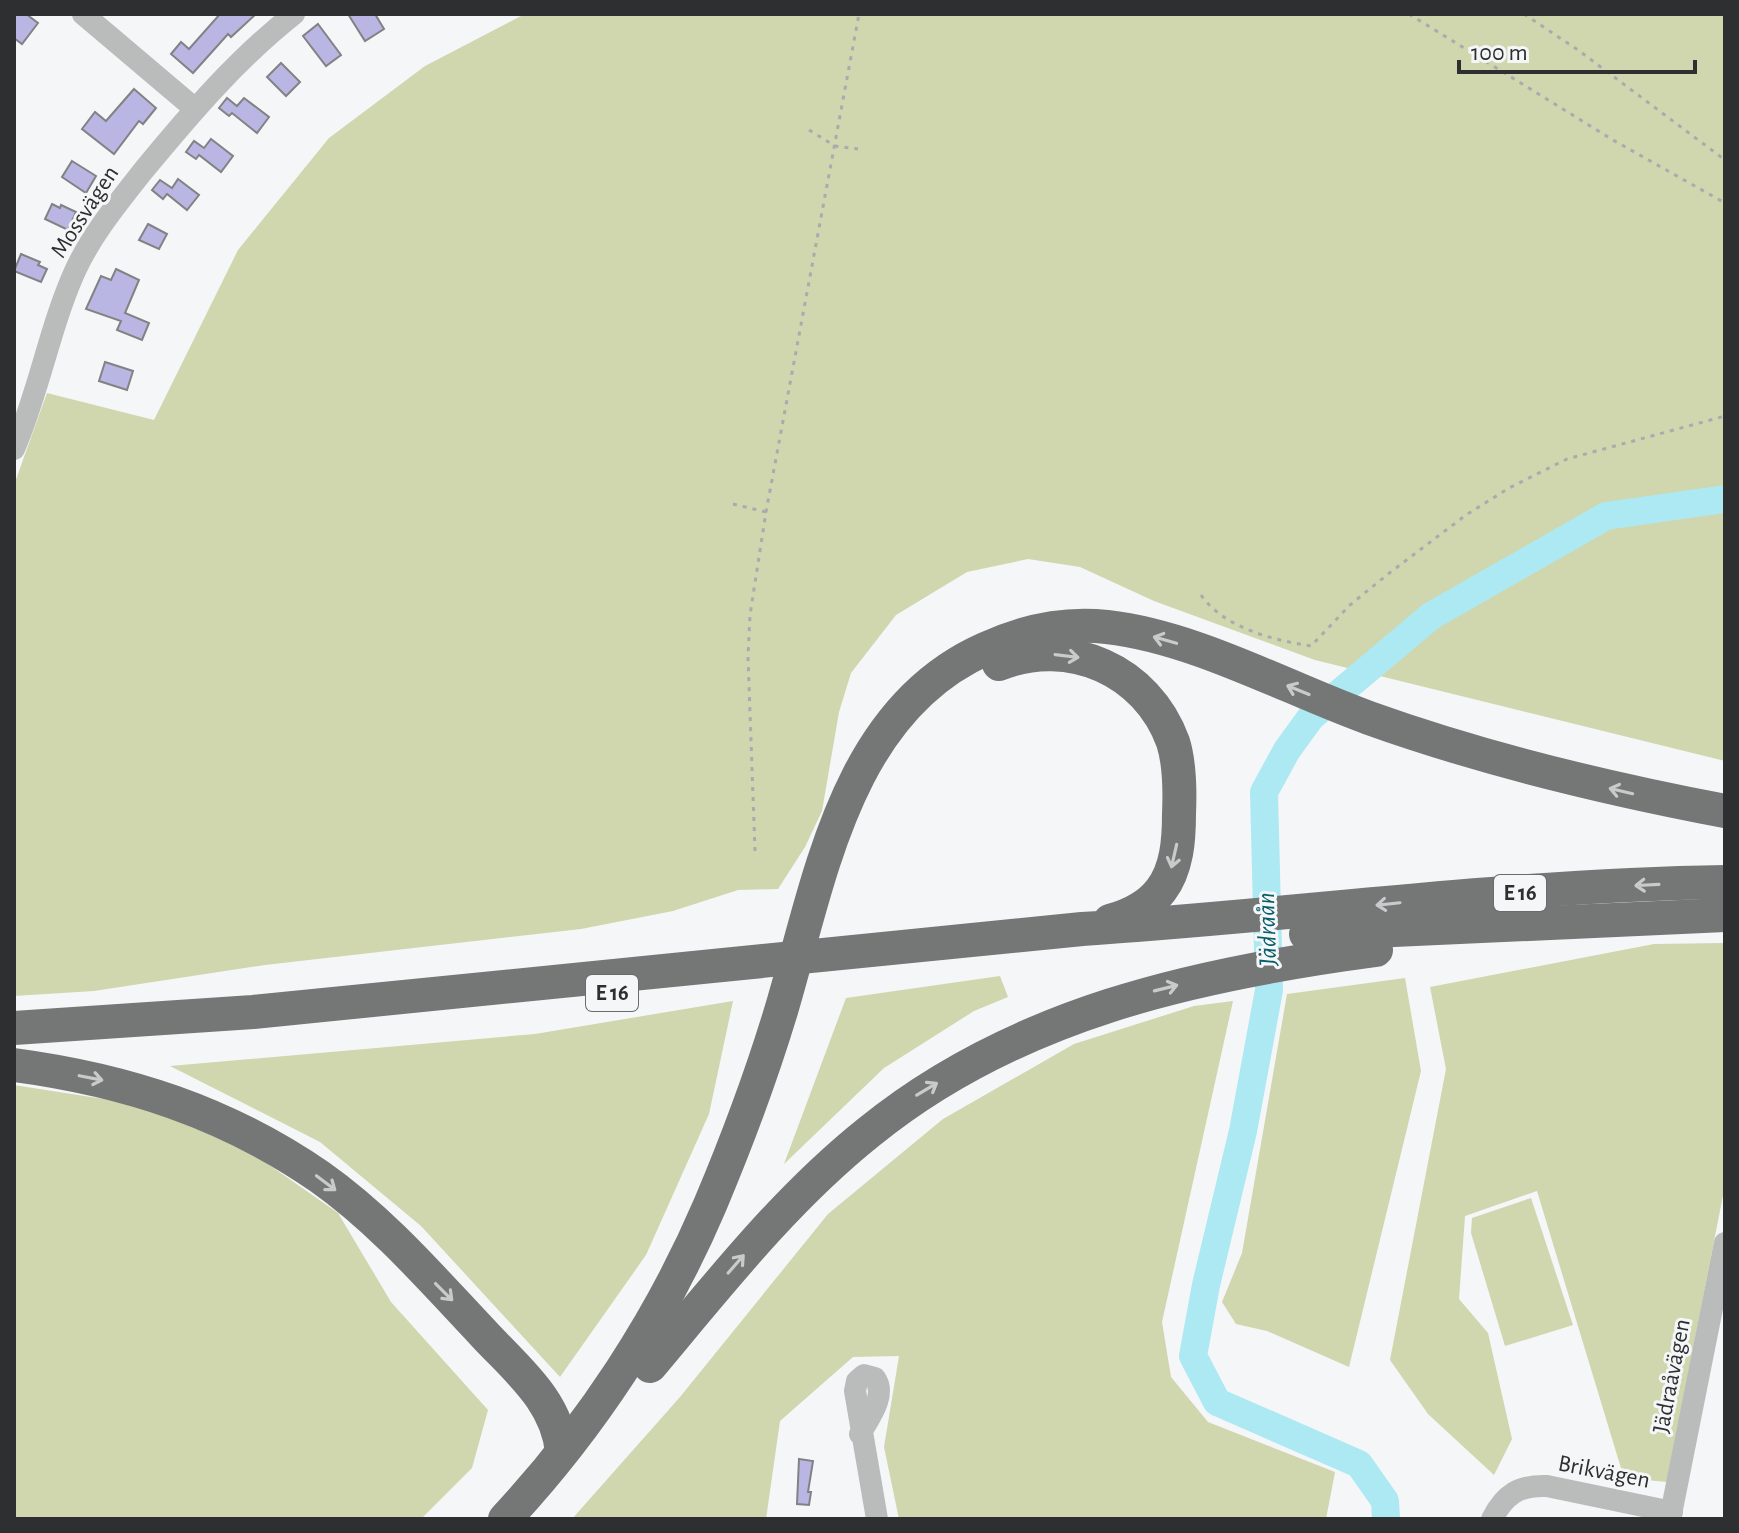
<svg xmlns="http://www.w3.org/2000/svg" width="1739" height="1533" font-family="'Alegreya Sans',sans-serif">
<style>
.green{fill:#d0d6ae}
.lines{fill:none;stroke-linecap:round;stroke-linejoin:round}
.river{stroke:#ace9f2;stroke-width:28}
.building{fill:#bab6e3;stroke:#828284;stroke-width:2}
.path{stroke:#aaabad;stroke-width:3;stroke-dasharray:4 6;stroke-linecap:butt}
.minor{stroke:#babbbb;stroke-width:22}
.highway{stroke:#757777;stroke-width:34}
.oneway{stroke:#c8cacb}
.labels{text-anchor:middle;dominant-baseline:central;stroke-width:6;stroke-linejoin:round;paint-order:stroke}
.shield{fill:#f5f6f8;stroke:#6a6b6c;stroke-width:2}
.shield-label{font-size:22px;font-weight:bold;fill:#2e2f30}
.street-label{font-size:24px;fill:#2e2f30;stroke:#f5f6f8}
.water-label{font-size:26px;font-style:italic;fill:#065f68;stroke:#f5f6f8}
</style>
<rect width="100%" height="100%" fill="#f5f6f8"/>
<g class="green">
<path d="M525,14H1725V761L1315,660L1154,601L1080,567L1028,559L967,572L896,615L851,673L839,712L822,811L805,847L778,889L738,890L673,911L581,929L265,965L94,991L14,996V485L47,393L154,420L238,250L329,138L425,66Z"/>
<path d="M1725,943V1185L1667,1482L1624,1478L1537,1191L1465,1216L1459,1299L1488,1333L1512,1439L1494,1475L1428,1414L1390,1360L1446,1069L1430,987L1654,944Z"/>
<path d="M1000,976L1008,997L974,1011L884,1068L784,1164L846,998Z"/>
<path d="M1405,978L1421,1071L1349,1367L1267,1331L1236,1324L1222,1302L1242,1253L1287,994Z"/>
<path d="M733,1001L709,1114L646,1255L560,1377L421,1226L320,1142L170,1066L535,1034Z"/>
<path d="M1233,1001L1162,1322L1171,1377L1208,1422L1335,1472L1326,1519H899L884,1447L899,1356L853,1357L780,1421L766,1519H572L680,1397L828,1214L943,1119L1074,1044L1194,1006Z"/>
<path d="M14,1085L142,1105L232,1139L338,1213L391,1302L488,1410L472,1468L421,1519H14Z"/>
<path d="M1531,1198L1573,1325L1505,1346L1471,1233L1472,1218Z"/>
</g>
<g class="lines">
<path class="river" d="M1386,1519L1385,1501L1359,1464L1217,1402L1193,1356L1206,1285L1243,1131L1269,990L1264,792L1287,750L1311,717L1431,616L1606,516L1725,499"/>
</g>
<g class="building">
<path d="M14,14H26L38,23L22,44L14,38Z"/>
<path d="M220,14H256L231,37L228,34L193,73L171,54L181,42L189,49Z"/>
<path d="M348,14H375L384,29L365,41Z"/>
<path d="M318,24L341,55L326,66L303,36Z"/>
<path d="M281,63L300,82L286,96L267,77Z"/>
<path d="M134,89L156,108L143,124L139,121L114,154L82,129L95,112L106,121Z"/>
<path d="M227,98L237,106L244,98L269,117L257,133L232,113L229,116L219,108Z"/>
<path d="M211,139L233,156L221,172L199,155L196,159L186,152L194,141L204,148Z"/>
<path d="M72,161L96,176L86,193L62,177Z"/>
<path d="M178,179L199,195L187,210L167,194L163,199L152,190L160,180L172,188Z"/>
<path d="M52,204L60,208L61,205L76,212L68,230L45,219Z"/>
<path d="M148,224L167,234L159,249L139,240Z"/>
<path d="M21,254L40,262L38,265L47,269L41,282L14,271Z"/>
<path d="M116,269L139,280L125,313L149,323L142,340L117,330L121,321L86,309L101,276L111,280Z"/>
<path d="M105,362L133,371L127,390L99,381Z"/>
<path d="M799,1459L813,1461L808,1492H811L809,1505L797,1504Z"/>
</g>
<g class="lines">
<g class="path">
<path d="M1409,14L1613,140L1725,203"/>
<path d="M1524,14L1578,50L1725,160"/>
<path d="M809,130L835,146L858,149"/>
<path d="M733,504L766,512"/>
<path d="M1201,595C1224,628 1273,640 1311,646L1350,605L1388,574L1466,515L1509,488L1567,459L1725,416"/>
<path d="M755,851L748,657L750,615L766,512L859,14"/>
</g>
<g class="minor">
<path d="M83,14L194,108"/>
<path d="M14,449C39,392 49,329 75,271C92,234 118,203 143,171C191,113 235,61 294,14"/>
<path d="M860,1434C869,1418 887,1395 875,1378L864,1375L857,1381L855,1391L877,1519"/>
<path d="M1492,1519C1505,1494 1519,1485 1547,1486L1672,1512"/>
<path d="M1670,1519L1725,1243"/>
</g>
<g class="highway">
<path d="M999,664C1069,636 1147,670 1173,742C1180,764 1180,791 1179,814C1179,840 1177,869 1161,890C1149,906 1128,916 1110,921"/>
<path d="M1306,934L1725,915"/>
<path d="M14,1028L253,1012L1082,929C1296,915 1510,885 1725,882"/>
<path d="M14,1065C126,1080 226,1112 320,1177C381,1220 432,1279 483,1333C516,1369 557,1400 562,1452"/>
<path d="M650,1366C718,1285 785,1199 869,1132C1014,1014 1195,974 1376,950"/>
<path d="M505,1519C590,1428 661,1320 710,1205C737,1141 761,1077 781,1011C820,880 845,711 985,649C1024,631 1064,622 1107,627C1195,637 1286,688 1369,718C1486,760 1604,788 1725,811"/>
</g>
</g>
<defs><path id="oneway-shaft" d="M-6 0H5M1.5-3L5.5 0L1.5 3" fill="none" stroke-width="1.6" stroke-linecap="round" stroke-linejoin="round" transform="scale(2)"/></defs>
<g class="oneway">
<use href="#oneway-shaft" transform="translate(1165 640) rotate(-164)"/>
<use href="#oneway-shaft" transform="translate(1067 656) rotate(7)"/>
<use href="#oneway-shaft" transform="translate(1298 690) rotate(-158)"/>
<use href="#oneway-shaft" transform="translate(1621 791) rotate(-167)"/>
<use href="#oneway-shaft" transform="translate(1174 856) rotate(103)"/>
<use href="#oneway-shaft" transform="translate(1647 885) rotate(177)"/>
<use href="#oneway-shaft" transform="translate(1388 904) rotate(174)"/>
<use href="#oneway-shaft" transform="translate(1166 988) rotate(-14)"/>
<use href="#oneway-shaft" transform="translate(91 1078) rotate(11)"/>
<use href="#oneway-shaft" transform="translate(927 1089) rotate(-31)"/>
<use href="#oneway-shaft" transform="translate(326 1183) rotate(37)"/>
<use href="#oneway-shaft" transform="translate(736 1264) rotate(-49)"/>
<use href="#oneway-shaft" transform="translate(444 1292) rotate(45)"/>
</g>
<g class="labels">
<g class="shield">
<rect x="1494" y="875" width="52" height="36" rx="6"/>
<rect x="586" y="975" width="52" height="36" rx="6"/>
</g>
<g class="shield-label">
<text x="1520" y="893">E 16</text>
<text x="612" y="993">E 16</text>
</g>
<g class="street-label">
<text transform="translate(85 212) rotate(-57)">Mossvägen</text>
<text transform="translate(1672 1376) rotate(-79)">Jädraåvägen</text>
<text transform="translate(1604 1472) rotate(11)">Brikvägen</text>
</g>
<g class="water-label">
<text transform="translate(1267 929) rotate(-92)">Jädraån</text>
</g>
</g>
<rect width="1739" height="1533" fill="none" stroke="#2e2f30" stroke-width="32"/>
<path d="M1459 60v12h236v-12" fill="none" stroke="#2e2f30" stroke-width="4"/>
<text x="1471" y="60" font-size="24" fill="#2e2f30" stroke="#f5f6f8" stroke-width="6" paint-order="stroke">100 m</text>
</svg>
